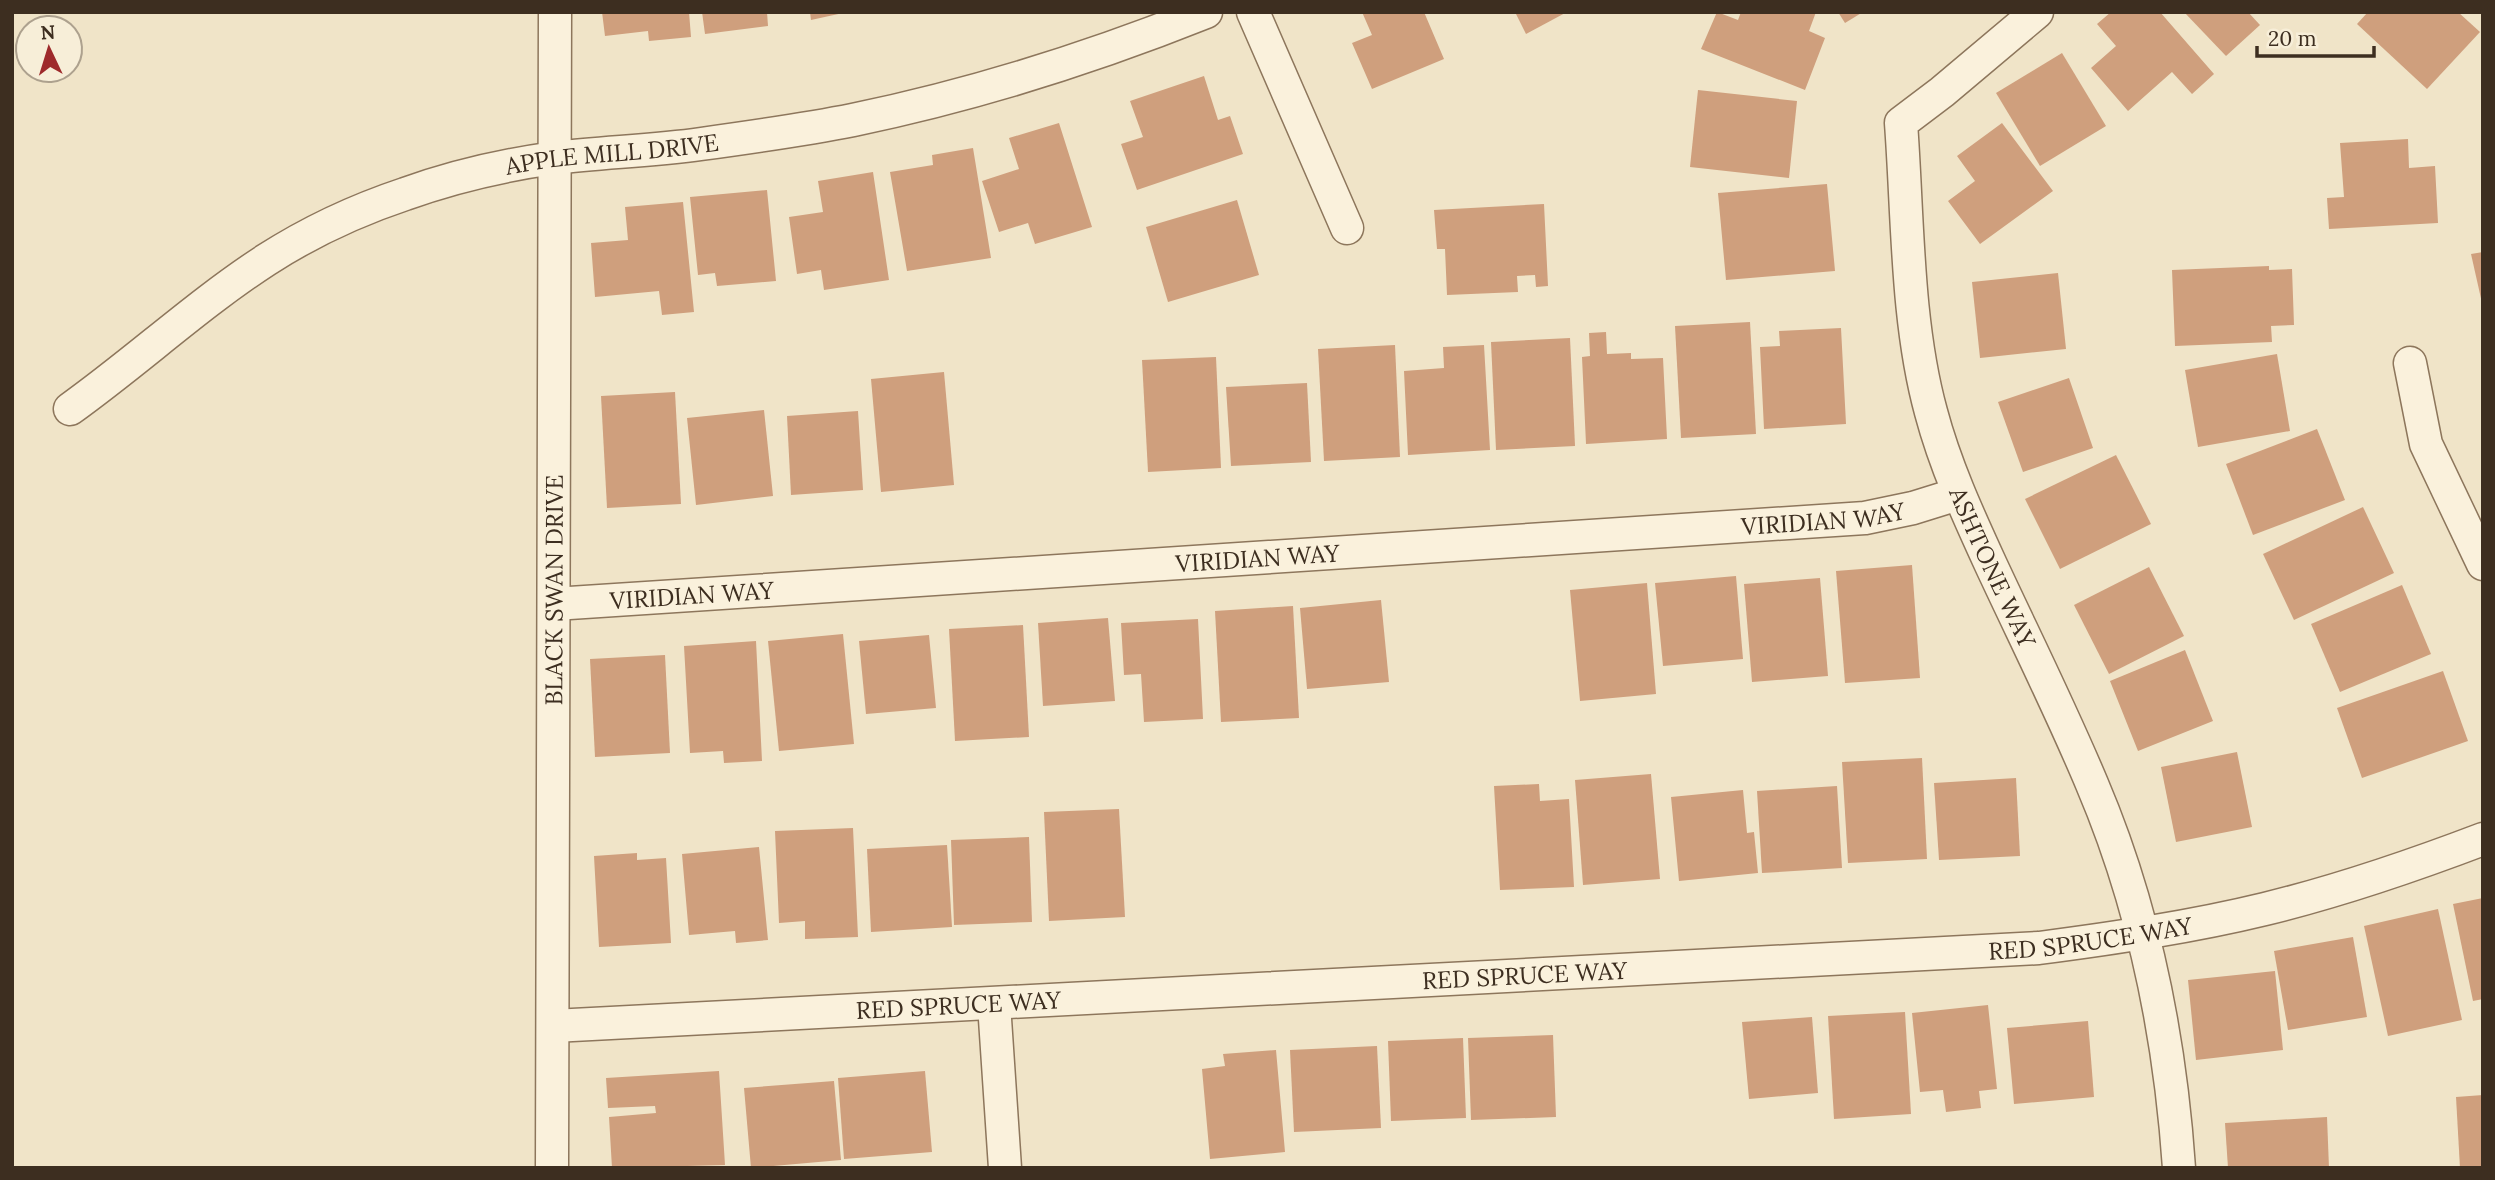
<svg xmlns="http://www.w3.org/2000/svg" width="2495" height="1180" font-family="Lora,serif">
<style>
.building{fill:#cf9f7d}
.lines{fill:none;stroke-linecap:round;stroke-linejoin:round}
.minor-casing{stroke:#8d765c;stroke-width:35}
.minor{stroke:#faf1dc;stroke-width:32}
.labels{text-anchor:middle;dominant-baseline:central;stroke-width:5;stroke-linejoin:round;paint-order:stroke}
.street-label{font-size:24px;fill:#3d2e20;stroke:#f7eed8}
</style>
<rect width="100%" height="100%" fill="#f0e4c8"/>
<g class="building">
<path d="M602,12H689L691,37L649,41L648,31L605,36Z"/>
<path d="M702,12H767L768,26L705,34Z"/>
<path d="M810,12H843V13L811,20Z"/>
<path d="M1362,12H1424L1444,59L1372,89L1352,43L1372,35Z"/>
<path d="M1515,12H1567L1526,34Z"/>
<path d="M1717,12L1738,20L1741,12H1816L1809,31L1825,38L1805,90L1701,49Z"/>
<path d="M1838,12H1863L1845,23Z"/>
<path d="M2111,12H2160L2214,74L2192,94L2172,72L2128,111L2091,68L2116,46L2097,24Z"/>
<path d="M2184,12H2248L2260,25L2226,56Z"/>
<path d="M2368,12H2458L2480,32L2427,89L2357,24Z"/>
<path d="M2062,53L2106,126L2040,166L1996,93Z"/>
<path d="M1204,76L1218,120L1230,116L1243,154L1137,190L1121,144L1143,137L1130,101Z"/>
<path d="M1698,90L1797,101L1789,178L1690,167Z"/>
<path d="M1059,123L1092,227L1035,244L1028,223L999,232L982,181L1019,169L1009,138Z"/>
<path d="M2002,123L2053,191L1980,244L1948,201L1975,181L1957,156Z"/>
<path d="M2408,139L2409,168L2435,166L2438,223L2329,229L2327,198L2344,197L2340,143Z"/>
<path d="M973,148L991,258L907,271L890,172L933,165L932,155Z"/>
<path d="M873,172L889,280L824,290L821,270L797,274L789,217L823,212L818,181Z"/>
<path d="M1827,184L1835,271L1726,280L1718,193Z"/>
<path d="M767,190L776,281L717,286L715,273L698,275L690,197Z"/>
<path d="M1237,200L1259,275L1168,302L1146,227Z"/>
<path d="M683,202L694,312L662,315L659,291L595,297L591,243L628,240L625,207Z"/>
<path d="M1544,204L1548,286L1536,287L1535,275L1517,276L1518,292L1447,295L1445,249H1437L1434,210Z"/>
<path d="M2483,252V303H2482L2471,254Z"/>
<path d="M2269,266V270L2292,269L2294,325L2271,326L2272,342L2175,346L2172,270Z"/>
<path d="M2058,273L2066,349L1980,358L1972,282Z"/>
<path d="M1750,322L1756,434L1681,438L1675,326Z"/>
<path d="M1841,328L1846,424L1764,429L1760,347L1780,346L1779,331Z"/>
<path d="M1606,332L1607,354L1631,353V359L1663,358L1667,439L1586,444L1582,357L1590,356L1589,333Z"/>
<path d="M1570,338L1575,446L1496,450L1491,342Z"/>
<path d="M1395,345L1400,457L1324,461L1318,349Z"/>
<path d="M1484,345L1490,450L1408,455L1404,371L1444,368L1443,347Z"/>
<path d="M2277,354L2290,431L2198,447L2185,370Z"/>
<path d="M1216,357L1221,468L1148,472L1142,360Z"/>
<path d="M944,372L954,485L881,492L871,379Z"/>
<path d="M2069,378L2093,448L2023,472L1998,402Z"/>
<path d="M1307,383L1311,462L1231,466L1226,387Z"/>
<path d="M675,392L681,504L607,508L601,396Z"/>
<path d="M764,410L773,496L696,505L687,418Z"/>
<path d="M858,411L863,490L791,495L787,416Z"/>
<path d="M2317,429L2345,500L2253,535L2226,464Z"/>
<path d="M2116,455L2151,524L2060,569L2025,499Z"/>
<path d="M2363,507L2394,573L2294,620L2263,554Z"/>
<path d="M1912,565L1920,678L1845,683L1836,571Z"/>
<path d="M2149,567L2184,636L2109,674L2074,605Z"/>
<path d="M1736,576L1743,659L1663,666L1655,583Z"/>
<path d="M1820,578L1828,676L1752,682L1744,584Z"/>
<path d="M1647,583L1656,694L1580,701L1570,590Z"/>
<path d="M2402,585L2431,654L2340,692L2311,624Z"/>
<path d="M1381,600L1389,682L1307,689L1300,608Z"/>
<path d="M1293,606L1299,718L1221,722L1215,611Z"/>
<path d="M1108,618L1115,701L1043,706L1038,623Z"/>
<path d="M1198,619L1203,719L1144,722L1141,674L1124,675L1121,623Z"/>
<path d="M1023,625L1029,737L955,741L949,629Z"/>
<path d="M843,634L854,744L779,751L768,641Z"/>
<path d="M929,635L936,708L866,714L859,641Z"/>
<path d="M756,641L762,761L724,763L723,751L690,753L684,646Z"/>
<path d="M2185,650L2213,721L2138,751L2110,681Z"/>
<path d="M665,655L670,753L595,757L590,659Z"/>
<path d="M2443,671L2468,741L2362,778L2337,708Z"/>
<path d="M2237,752L2252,827L2176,842L2161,767Z"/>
<path d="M1922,758L1927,859L1848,863L1842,762Z"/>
<path d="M1651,774L1660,879L1583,885L1575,780Z"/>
<path d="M2016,778L2020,856L1939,860L1934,783Z"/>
<path d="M1539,784L1540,801L1569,799L1574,887L1500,890L1494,786Z"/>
<path d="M1837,786L1842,868L1762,873L1757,791Z"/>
<path d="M1743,790L1747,833L1754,832L1758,873L1679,881L1671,797Z"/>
<path d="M1119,809L1125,917L1049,921L1044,812Z"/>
<path d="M853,828L858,937L805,939V921L779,923L775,831Z"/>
<path d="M1029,837L1032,922L954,925L951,840Z"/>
<path d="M947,845L952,927L871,932L867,849Z"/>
<path d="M759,847L768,940L736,943L735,931L689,935L682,854Z"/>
<path d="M637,853V860L666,858L671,943L599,947L594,856Z"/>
<path d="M2483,898V999L2473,1001L2453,904Z"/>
<path d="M2438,909L2462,1020L2388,1036L2364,926Z"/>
<path d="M2353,937L2367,1017L2288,1030L2274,951Z"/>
<path d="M2275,971L2283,1050L2196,1060L2188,980Z"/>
<path d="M1988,1005L1997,1089L1979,1091L1981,1108L1946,1112L1943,1090L1920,1092L1912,1013Z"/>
<path d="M1905,1012L1911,1114L1834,1119L1828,1016Z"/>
<path d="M1812,1017L1818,1093L1749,1099L1742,1022Z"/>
<path d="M2088,1021L2094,1097L2014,1104L2007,1028Z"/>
<path d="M1553,1035L1556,1117L1471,1120L1468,1038Z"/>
<path d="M1463,1038L1466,1118L1391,1121L1388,1041Z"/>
<path d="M1377,1046L1381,1128L1294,1132L1290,1050Z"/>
<path d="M1276,1050L1285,1152L1210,1159L1202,1069L1225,1066L1223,1054Z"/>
<path d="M719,1071L725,1165L612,1168L609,1117L656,1113L655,1106L608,1108L606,1078Z"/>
<path d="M925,1071L932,1152L844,1159L838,1078Z"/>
<path d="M834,1081L841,1160L751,1168L744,1088Z"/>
<path d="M2483,1095V1168H2460L2456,1097Z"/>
<path d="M2327,1117L2329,1168H2228L2225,1123Z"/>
</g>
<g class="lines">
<g class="minor-casing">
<g id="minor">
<path d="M1253,12L1347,228"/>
<path id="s1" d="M2037,12L1942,92L1901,123C1908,216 1906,321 1931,412C1945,465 1968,515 1991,565C2025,638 2061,710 2092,784C2144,906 2170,1036 2179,1168"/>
<path d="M2410,363L2426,444L2483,564"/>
<path id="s2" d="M70,409C137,361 197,305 266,260C308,233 357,210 405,194C452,177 504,165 554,158C603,152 652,151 701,144C752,137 803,130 853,120C974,95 1091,58 1206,12"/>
<path id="s3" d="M554,604L1865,518L1913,508L1958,494"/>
<path d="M994,1004L1005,1168"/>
<path id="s4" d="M553,1026L2039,948C2115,938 2191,927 2265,909C2339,891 2412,866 2483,839"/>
<path id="s5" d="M552,1168L555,12"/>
</g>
</g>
<use href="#minor" class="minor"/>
</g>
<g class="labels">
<g class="street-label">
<text stroke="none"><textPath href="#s2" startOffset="612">APPLE MILL DRIVE</textPath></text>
<text stroke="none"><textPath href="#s3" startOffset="1272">VIRIDIAN WAY</textPath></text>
<text stroke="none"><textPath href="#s3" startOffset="705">VIRIDIAN WAY</textPath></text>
<text stroke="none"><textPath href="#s1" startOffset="634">ASHTONE WAY</textPath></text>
<text stroke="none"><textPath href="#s5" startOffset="578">BLACK SWAN DRIVE</textPath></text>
<text stroke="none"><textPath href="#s3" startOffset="138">VIRIDIAN WAY</textPath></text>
<text stroke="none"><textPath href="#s4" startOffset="1540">RED SPRUCE WAY</textPath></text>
<text stroke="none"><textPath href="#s4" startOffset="973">RED SPRUCE WAY</textPath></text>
<text stroke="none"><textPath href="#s4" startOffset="406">RED SPRUCE WAY</textPath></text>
</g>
</g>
<rect width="2495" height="1180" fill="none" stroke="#3d2e20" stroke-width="28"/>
<g transform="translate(49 49) rotate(356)"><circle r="33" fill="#f7eed8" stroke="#ada18e" stroke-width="2"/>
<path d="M0-5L12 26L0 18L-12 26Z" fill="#9e2a2b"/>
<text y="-10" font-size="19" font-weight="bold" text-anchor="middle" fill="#3d2e20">N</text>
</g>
<path d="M2257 46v10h117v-10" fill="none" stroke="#3d2e20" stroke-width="3.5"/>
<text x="2268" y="46" font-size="21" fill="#3d2e20" stroke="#f7eed8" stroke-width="5" paint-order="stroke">20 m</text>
</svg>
